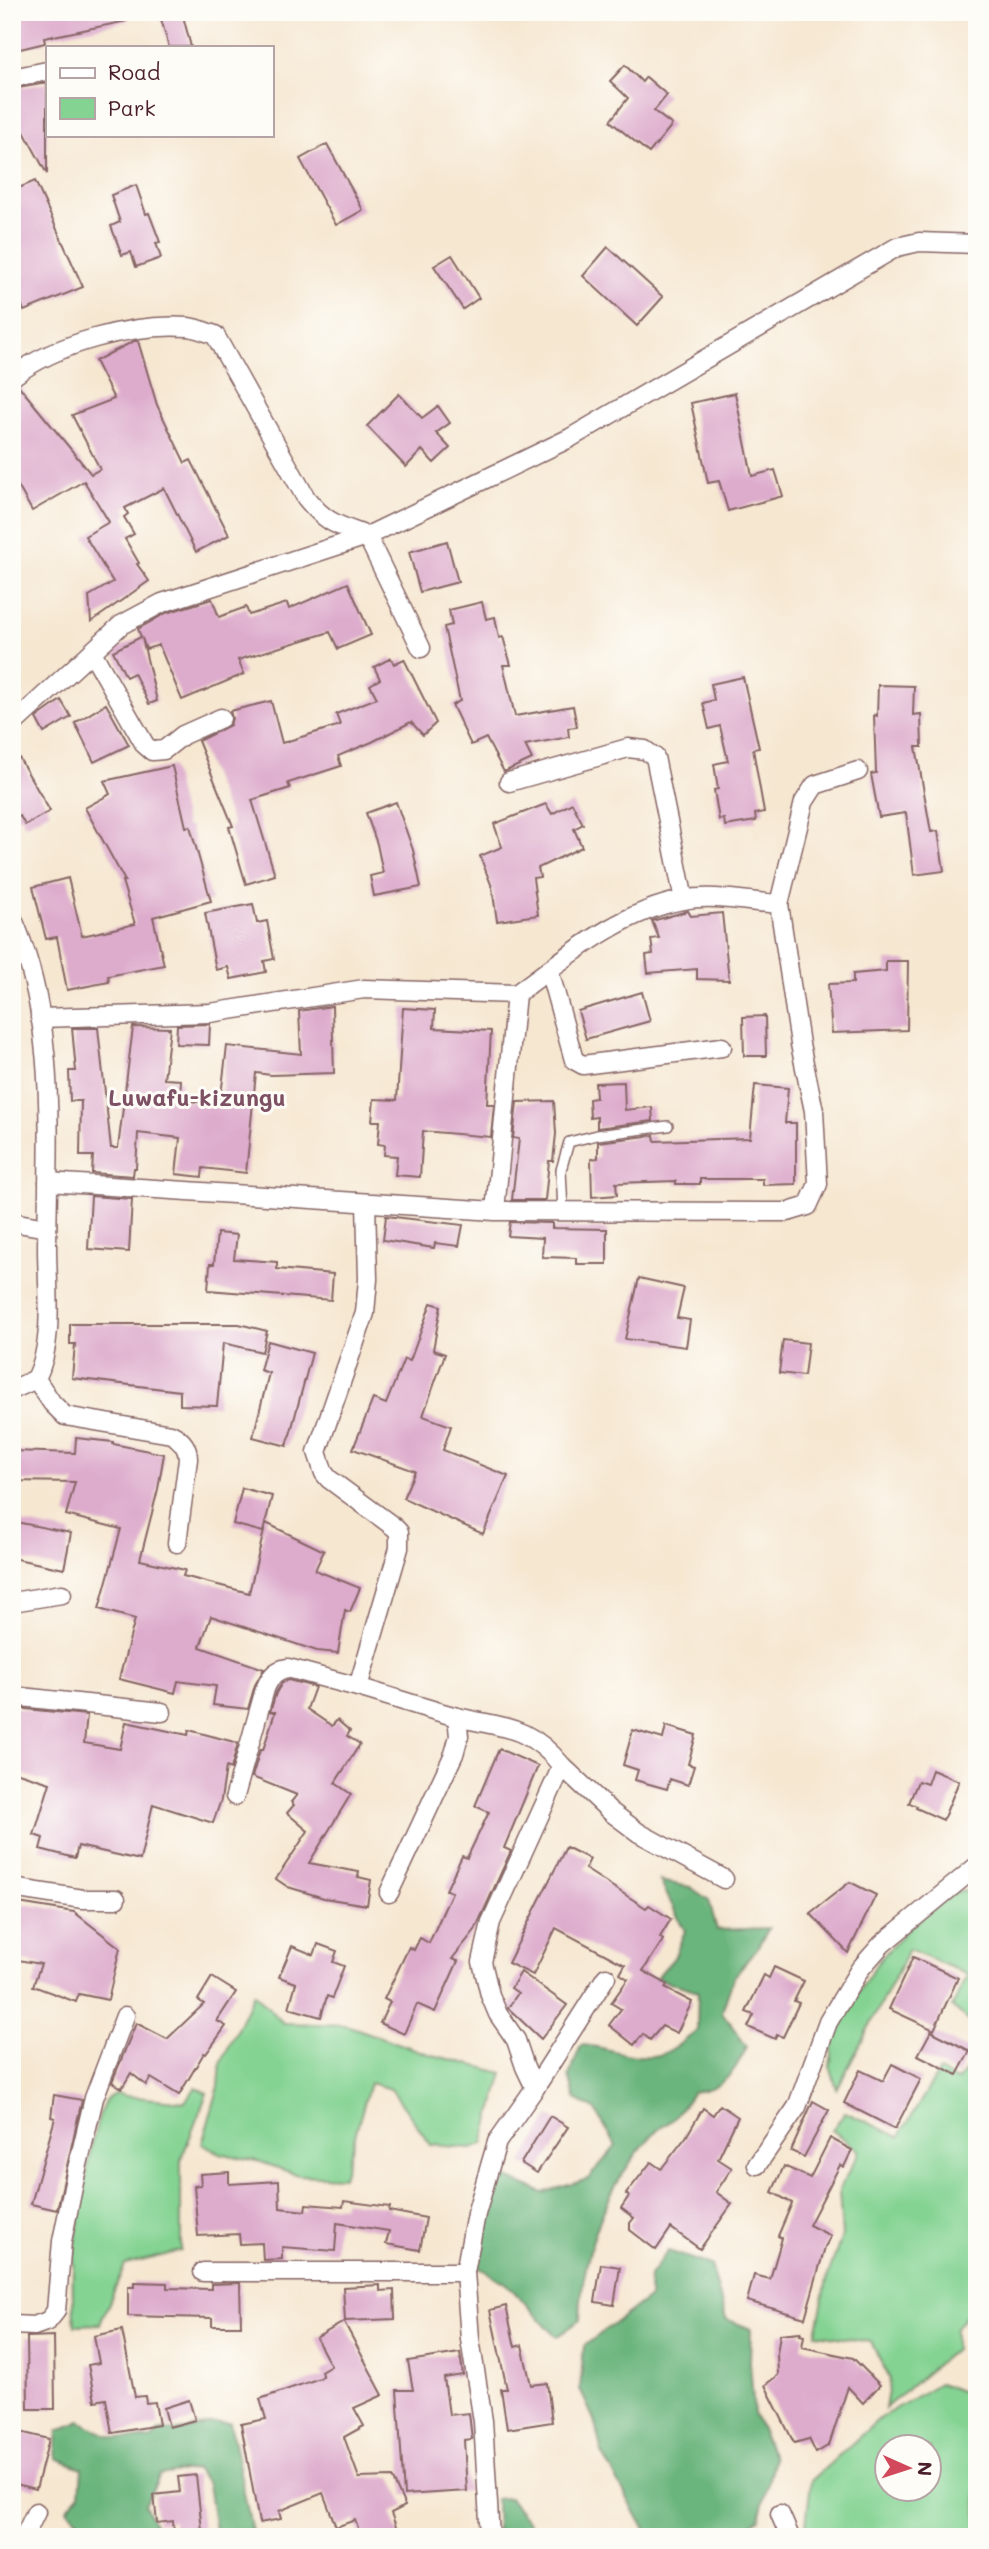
<svg xmlns="http://www.w3.org/2000/svg" width="989" height="2549" font-family="Mali,sans-serif">
<style>
.green{fill:#84d393;stroke:#67795f;stroke-width:2;fill-rule:evenodd}
.forest{fill:#6bb57d;stroke:#5a6a54;stroke-width:2}
.building{fill:#ddabcc}
.lines{fill:none;stroke-linecap:round;stroke-linejoin:round}
.service-casing{stroke:#866565;stroke-width:12}
.minor-casing{stroke:#866565;stroke-width:21}
.service{stroke:#fff;stroke-width:9}
.minor{stroke:#fff;stroke-width:18}
.labels{text-anchor:middle;dominant-baseline:central;stroke-width:6;stroke-linejoin:round;paint-order:stroke}
.quarter-label{font-size:23px;font-weight:bold;fill:#7d5063;stroke:#fdfcf7}
</style>
<rect width="100%" height="100%" fill="#fdfcf7"/>
<filter id="ink" filterUnits="userSpaceOnUse"><feTurbulence type="fractalNoise" baseFrequency=".0143" numOctaves="2"/><feDisplacementMap in="SourceGraphic" scale="14" xChannelSelector="R" yChannelSelector="G"/><feConvolveMatrix kernelMatrix="1 2 1 2 8 2 1 2 1" color-interpolation-filters="sRGB"/></filter>
<filter id="wash" filterUnits="userSpaceOnUse"><feTurbulence type="fractalNoise" baseFrequency=".00686" numOctaves="4" result="noise"/><feDisplacementMap in="SourceGraphic" scale="28" xChannelSelector="R" yChannelSelector="G"/><feGaussianBlur stdDeviation="1.57" result="paint"/><feColorMatrix in="noise" values="0 0 0 0 0 0 0 0 0 0 0 0 0 0 0 0 0 1.4 0 .05"/><feComposite in="paint" operator="in"/></filter>
<g filter="url(#wash)">
<rect width="100%" height="100%" fill="#f6e7d1"/>
<g class="green">
<path d="M957,1891L977,1892V2029L952,2007L968,1975L909,1949L837,2089L830,2066L836,2028L877,1963L907,1929Z"/>
<path d="M254,1993L283,2023L346,2025L429,2054L503,2073L483,2144L471,2148L431,2145L391,2089L370,2083L343,2177L298,2175L261,2162L219,2153L202,2144L219,2086L221,2063Z"/>
<path d="M974,2059L977,2060V2316H965L955,2329V2349L885,2408L890,2379L871,2342L816,2334L828,2275L842,2236L839,2190L858,2154V2150L832,2130L845,2112L899,2137L939,2071L957,2081Z"/>
<path d="M196,2087L207,2093L181,2160V2251L125,2265L100,2324L75,2325C73,2306 72,2289 73,2270C75,2243 92,2115 107,2099C110,2096 113,2095 116,2093L126,2096L185,2102Z"/>
<path d="M939,2383L977,2397V2537H807L805,2533L811,2481L880,2418ZM888,2448H930V2490H888Z"/>
</g>
<g class="forest">
<path d="M660,1881L690,1887L709,1900L717,1930L769,1928L755,1951L734,1976L722,2012L747,2047C734,2073 724,2089 693,2092C687,2101 681,2110 674,2118C668,2124 659,2128 653,2134C607,2184 581,2253 580,2320L557,2337L506,2283L476,2266L489,2170L543,2193L588,2179L616,2146L596,2111L575,2098L569,2076L581,2045C607,2046 632,2061 659,2055C672,2052 687,2038 697,2031L698,1991L656,1978L674,1958L685,1931Z"/>
<path d="M668,2251L711,2265L726,2319L751,2329L750,2362L754,2414L774,2458L759,2519L735,2537H649L602,2453L594,2420L580,2389L584,2346L649,2298L650,2275Z"/>
<path d="M81,2421C110,2439 118,2440 152,2438L159,2431L187,2430L212,2423L230,2422L252,2532L216,2537L208,2484L195,2469L160,2475L145,2504L160,2537C119,2537 97,2543 67,2509L80,2494L82,2468L56,2458L58,2431Z"/>
<path d="M509,2498L541,2537H497L496,2499Z"/>
</g>
<g id="blocks">
<g class="building">
<path d="M12,12H127V21L44,38L45,43L12,51Z"/>
<path d="M159,12H182L191,47H169Z"/>
<path d="M625,65L642,82L646,77L667,95L654,111L672,125L649,153L610,121L628,98L610,81Z"/>
<path d="M47,83V174L22,128L20,129L12,102V89Z"/>
<path d="M327,144L363,210L336,225L300,159Z"/>
<path d="M35,181L83,287L24,311L12,279V191Z"/>
<path d="M136,185L146,214L149,213L160,242L156,243L161,258L136,267L131,252L122,255L111,226L120,222L111,195Z"/>
<path d="M608,247L663,297L637,326L583,276Z"/>
<path d="M452,255L479,298L463,309L434,266Z"/>
<path d="M134,341H138L157,405L185,463L191,460L229,535L196,552L164,488L125,508L128,514L124,517L134,534L125,539L139,563L137,564L149,581L91,622L89,596L113,582L85,536L109,522L84,481L32,511L12,475V388L19,386L91,474L100,469L72,415L114,399L95,361Z"/>
<path d="M735,393L752,476L775,470L783,496L728,511L719,481L708,483L691,403Z"/>
<path d="M399,394L422,418L438,406L450,423L436,433L450,448L434,463L422,450L406,467L367,426Z"/>
<path d="M447,541L458,582L420,592L409,552Z"/>
<path d="M348,583L371,635L338,649L330,632L238,660L244,674L182,700L159,645L146,649L142,638L157,701L149,704L134,673L126,677L113,651L141,637L138,629L166,613L212,599L219,617L246,607L249,615L287,603L289,609Z"/>
<path d="M482,602L486,619L495,617L499,638L503,637L511,665H503L515,716L573,706L577,727L568,728L569,737L525,745L532,759L504,772L486,738L471,745L452,705L460,701L444,627L452,625L449,610Z"/>
<path d="M391,658L394,664L404,659L436,723L423,735L411,722L372,742L338,756L341,766L288,783L290,788L252,800L275,875L246,884L229,827L233,826L198,741L230,725L232,718L230,711L271,701L282,743L340,725L336,714L377,698L370,685L380,679L374,667Z"/>
<path d="M743,677L759,748L753,749L764,812L755,814L756,821L725,826L724,819L719,820L714,790L718,789L714,764L728,761L720,726L709,729L703,703L714,700L711,684Z"/>
<path d="M878,685L914,686L913,715L921,714L922,747H916L931,832L938,831L944,871L914,875L906,813L879,817L871,774L876,773L874,715L877,716Z"/>
<path d="M61,700L71,717L44,733L36,718Z"/>
<path d="M106,704L129,745L94,762L75,723Z"/>
<path d="M12,746L50,811L25,825L20,816L12,821Z"/>
<path d="M172,766L186,827L190,826L211,901L153,917L164,965L108,976L109,982L67,990L57,937L46,939L33,887L68,878L82,936L135,924L122,881H125L85,808L110,794L104,781Z"/>
<path d="M396,802L413,850L421,887L374,896L370,876L383,873L377,844L366,813Z"/>
<path d="M572,803L583,824L574,829L582,847L538,868L540,877L533,878L538,915L497,921L492,887L480,856L502,847L494,824L546,804L552,814Z"/>
<path d="M253,904L257,923L267,921L274,959L264,961L266,972L231,979L228,967L216,970L205,913Z"/>
<path d="M688,911L691,916L722,913L729,980L697,979V969L648,973L646,955L653,954L651,939L659,938L652,921Z"/>
<path d="M886,961H908L907,1030L832,1033L828,984L853,983V974L886,971Z"/>
<path d="M642,992L650,1021L586,1039L578,1011Z"/>
<path d="M332,1006L334,1073L271,1075L256,1073L246,1173L203,1168L202,1177L176,1174L180,1138L138,1133L136,1168H134L133,1176L92,1173L93,1156H80L81,1101H70L69,1071H76L72,1028H98L111,1148H118L133,1027L170,1028L164,1079L181,1080L180,1100L220,1104L227,1046L301,1054L299,1011Z"/>
<path d="M403,1008L435,1010L434,1028L491,1031L487,1104H494L491,1137L423,1131L420,1177L395,1175L397,1156L384,1155L385,1145L378,1144L380,1121H372L374,1099L397,1100Z"/>
<path d="M765,1016L766,1056H744L743,1017Z"/>
<path d="M210,1024L209,1045L176,1044L177,1025Z"/>
<path d="M624,1082L625,1110L652,1107L653,1121L597,1128V1117L590,1118L589,1099L596,1098L595,1083Z"/>
<path d="M755,1085L788,1088L785,1123H796V1184L763,1185V1179H700V1184H676V1181L616,1183L617,1195L592,1197L591,1159L598,1158V1142L654,1135L655,1141L750,1138Z"/>
<path d="M554,1101L556,1134L553,1161H549L545,1200H512L519,1139L513,1138L517,1102Z"/>
<path d="M91,1196L132,1199L129,1252L88,1249Z"/>
<path d="M386,1216L463,1225L459,1246L435,1243L434,1248L383,1240Z"/>
<path d="M510,1222L552,1223V1228L607,1229V1264H576V1258L542,1257L543,1238L508,1236Z"/>
<path d="M217,1233L237,1235L234,1259L277,1262V1269L333,1274L331,1300L208,1290L210,1264H214Z"/>
<path d="M639,1278L684,1288L677,1318L690,1320L686,1347L625,1339Z"/>
<path d="M431,1303L441,1306L433,1350L445,1354L423,1416L451,1426L443,1450L508,1476L483,1534L403,1498L415,1471L353,1449L373,1399L386,1404L404,1359L410,1361Z"/>
<path d="M70,1324H239L267,1331L262,1352L223,1343L217,1406L180,1405V1391L72,1378L75,1344H70Z"/>
<path d="M783,1340L808,1343L804,1376L779,1373Z"/>
<path d="M268,1341L312,1353L287,1446L253,1437L269,1373L260,1370Z"/>
<path d="M76,1438L113,1442V1444L164,1454L158,1489L140,1560L185,1570L183,1576L249,1593L266,1523L324,1551L315,1570L360,1588L350,1612L345,1610L338,1653L317,1651L211,1616L200,1647L264,1669L255,1685L248,1709L213,1705L216,1686L178,1681L175,1693L119,1679L135,1619L99,1609L121,1529L66,1515L75,1482L12,1481V1451L75,1453Z"/>
<path d="M242,1488L272,1496L263,1532L233,1524Z"/>
<path d="M16,1522L71,1533L64,1569L12,1558Z"/>
<path d="M288,1680L315,1687L307,1709L332,1726L337,1720L350,1731L347,1736L360,1744L335,1783L351,1794L309,1863L359,1872L358,1877L371,1880L367,1905L324,1898L288,1887L276,1879L308,1831L287,1813L294,1805L291,1802L297,1795L252,1777L260,1750H263L275,1712H270L276,1693L282,1683Z"/>
<path d="M15,1708L87,1715L84,1743L120,1749L126,1722L188,1735L189,1730L238,1743L231,1769L226,1767L221,1800L213,1823L153,1804L140,1860L78,1846L75,1858L40,1849L43,1838L34,1835L50,1783L12,1771Z"/>
<path d="M666,1726L696,1735L688,1764L694,1766L688,1785L670,1779L667,1789L635,1780L638,1770L623,1765L633,1730L663,1739Z"/>
<path d="M499,1749L538,1766L504,1848L511,1851L475,1930L452,1959L458,1961L435,2012L417,2004L404,2034L380,2023L390,2002L384,1999L409,1947L414,1950L420,1938L429,1943L452,1892L446,1890L462,1856L467,1858L489,1812L475,1806Z"/>
<path d="M932,1770L959,1781L943,1820L916,1808L917,1806L909,1803L918,1781L927,1784Z"/>
<path d="M566,1847L590,1859L585,1869L646,1908L649,1905L671,1919L660,1937L663,1940L643,1971L667,1984L665,1988L692,2002L677,2033L662,2026L650,2040L643,2034L634,2045L609,2025L621,2009L611,2003L628,1979L620,1974L625,1965L556,1928L533,1975L508,1963Z"/>
<path d="M850,1882L876,1895L848,1953L810,1913Z"/>
<path d="M12,1902L74,1912L120,1948L108,2000L79,1994L76,2002L33,1986L41,1964L12,1959Z"/>
<path d="M318,1944L337,1951L333,1962L344,1966L332,1998L327,1996L321,2017L289,2008L296,1983L279,1977L292,1946L314,1955Z"/>
<path d="M913,1957L958,1978L934,2030L889,2009Z"/>
<path d="M774,1967L804,1981L794,2001L799,2003L783,2037L777,2035L775,2039L748,2027L754,2015L746,2012L764,1975L769,1978Z"/>
<path d="M521,1972L567,2005L541,2039L508,2008L518,1993L511,1988Z"/>
<path d="M212,1977L236,1992L217,2021L226,2026L206,2054L204,2053L179,2095L151,2078L146,2085L131,2073L122,2088L112,2082L136,2023L167,2039L204,2004L198,2000Z"/>
<path d="M931,2031L970,2051L957,2075L918,2055Z"/>
<path d="M892,2064L921,2079L895,2129L844,2103L860,2070L883,2081Z"/>
<path d="M54,2095L82,2100L57,2210L31,2204L55,2118L51,2117Z"/>
<path d="M813,2101L829,2110L804,2157L791,2151Z"/>
<path d="M720,2105L738,2117L718,2159L732,2168L716,2192L732,2204L700,2249L671,2228L656,2250L630,2230V2223L634,2218L621,2208L629,2196L626,2194L651,2162L661,2169L686,2137L703,2108L713,2115Z"/>
<path d="M550,2116L568,2127L537,2173L521,2163Z"/>
<path d="M830,2138L852,2150L844,2167L840,2165L809,2225L831,2236L825,2247L805,2318L747,2301L754,2275L770,2279L782,2238L778,2236L792,2203L772,2192L784,2166L810,2178Z"/>
<path d="M229,2172V2184L279,2181L280,2208L305,2211L306,2204L343,2207L344,2201L390,2207L389,2211L426,2218L420,2250L386,2244L389,2231L337,2223L335,2251L282,2247V2259L263,2260L262,2243L240,2244L239,2234L198,2236L194,2186L201,2185L200,2174Z"/>
<path d="M601,2264L620,2267L614,2305L595,2302Z"/>
<path d="M134,2282L167,2283V2288L211,2289V2284L240,2283L241,2326H212V2318L128,2316V2287H134Z"/>
<path d="M380,2285V2291L394,2290L395,2319L345,2321L343,2287Z"/>
<path d="M506,2306L515,2347L522,2345L531,2385L547,2383L552,2422L507,2429L501,2389H507L490,2310Z"/>
<path d="M344,2322L383,2395L354,2408L364,2426L344,2437L359,2478L392,2477L405,2506L391,2513L400,2537H361L355,2520L336,2527L323,2493L279,2511L281,2519L259,2523L241,2424L266,2419L260,2399L323,2377L321,2372L331,2366L316,2338Z"/>
<path d="M122,2330L135,2397L145,2396L146,2403L155,2402L159,2425L112,2433L106,2399L95,2401L88,2365L99,2363L94,2336Z"/>
<path d="M801,2332L800,2335L804,2336L802,2347L853,2358L880,2385L863,2403L848,2387L829,2445L816,2453L809,2439L794,2443L765,2385L778,2375L777,2354L780,2334Z"/>
<path d="M54,2336L55,2409H28L27,2337Z"/>
<path d="M460,2353L463,2375L444,2378L449,2415L469,2413L472,2439L464,2440L467,2491L404,2495L397,2390H413L408,2361Z"/>
<path d="M189,2400L195,2420L169,2427L164,2408Z"/>
<path d="M12,2430L49,2439L36,2489L12,2483Z"/>
<path d="M196,2475L202,2530L174,2533L173,2521L157,2523L154,2495L180,2492L178,2477Z"/>
</g>
</g>
</g>
<g filter="url(#ink)">
<use href="#blocks" fill-opacity="0" stroke="#866565" stroke-width="2"/>
<g class="lines">
<g class="service-casing">
<path id="service" d="M563,1211L561,1170L569,1142L597,1135L668,1126"/>
</g>
<g class="minor-casing">
<g id="minor">
<path d="M12,78L47,71"/>
<path d="M12,377C57,343 132,323 188,327C197,328 206,332 215,335L306,498C326,523 337,525 367,536L421,648"/>
<path d="M92,652L145,745L152,751L164,750L183,735L221,718"/>
<path d="M12,725L121,625L162,603L367,536L473,485L570,438L897,247L919,242L977,244"/>
<path d="M509,782L628,748L645,750L655,757L684,900"/>
<path d="M779,904L804,802L815,785L858,771"/>
<path d="M12,917C58,1020 48,1138 47,1248C47,1290 55,1340 36,1379L12,1390"/>
<path d="M549,970L574,1060L583,1065L722,1047"/>
<path d="M40,1018L210,1013L364,989L516,994"/>
<path d="M48,1182L495,1211L788,1212L808,1206L818,1184L814,1111L800,1044L779,904C748,902 713,894 683,900C619,912 567,957 516,994L495,1211"/>
<path d="M366,1203L368,1279L365,1313L317,1452L324,1473L329,1479L394,1527L399,1532V1548L358,1687C391,1697 424,1708 457,1717C503,1728 529,1725 562,1766L491,1922L482,1962L490,1995L498,2014L516,2040L525,2067L535,2088L497,2142L476,2214L465,2272L470,2339L483,2421L490,2537"/>
<path d="M12,1222L47,1228"/>
<path d="M36,1379L52,1403L65,1416L171,1434C181,1439 188,1447 188,1459L177,1543"/>
<path d="M12,1602L62,1594"/>
<path d="M12,1696L162,1712"/>
<path d="M562,1766L611,1812L639,1833L724,1879"/>
<path d="M235,1796L265,1689C270,1677 275,1670 288,1668L358,1687"/>
<path d="M12,1888L83,1899H116"/>
<path d="M389,1893L454,1754L459,1736L457,1717"/>
<path d="M535,2088L606,1977"/>
<path d="M757,2165L797,2107L828,2022L860,1969L882,1944L977,1866"/>
<path d="M203,2272H465"/>
<path d="M12,2325L34,2326L48,2321L56,2311L62,2241L76,2173L94,2098L125,2016"/>
<path d="M780,2514L790,2537"/>
<path d="M24,2537L36,2512"/>
</g>
</g>
<use href="#service" class="service"/>
<use href="#minor" class="minor"/>
</g>
</g>
<g class="labels">
<g class="quarter-label">
<text x="197" y="1097">Luwafu-kizungu</text>
</g>
</g>
<rect width="989" height="2549" fill="none" stroke="#fdfcf7" stroke-width="42"/>
<rect x="46" y="46" width="228" height="91" fill="#fdfcf7" stroke="#b5a4a5" stroke-width="2"/>
<rect x="60" y="68" width="35" height="10" fill="#ffffff" stroke="#b5a4a5" stroke-width="2"/>
<text x="108" y="80" font-size="21" fill="#4a1f2b">Road</text>
<rect x="60" y="98" width="35" height="21" fill="#84d393" stroke="#b5a4a5" stroke-width="2"/>
<text x="108" y="116" font-size="21" fill="#4a1f2b">Park</text>
<g transform="translate(908 2468) rotate(93)"><circle r="33" fill="#fdfcf7" stroke="#b5a4a5" stroke-width="2"/>
<path d="M0-5L12 26L0 18L-12 26Z" fill="#d1495b"/>
<text y="-10" font-size="19" font-weight="bold" text-anchor="middle" fill="#4a1f2b">N</text>
</g>
</svg>
